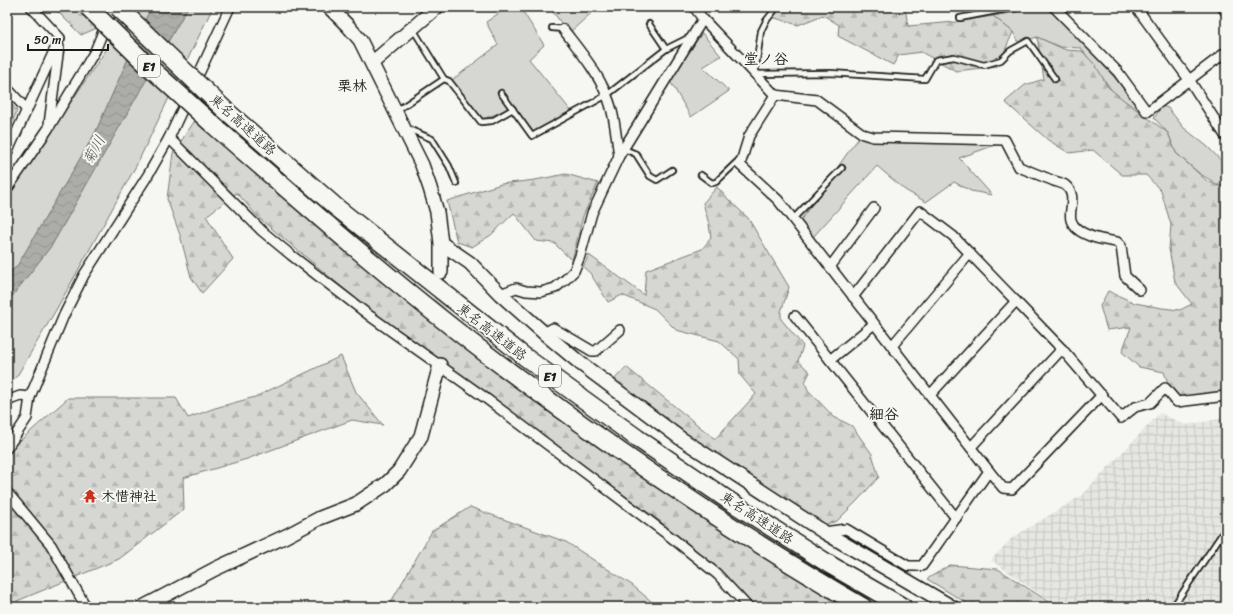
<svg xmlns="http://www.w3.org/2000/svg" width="1233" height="614" font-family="Sriracha,'Klee One',sans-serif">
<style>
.industrial{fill:url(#industrial-grid)}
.grass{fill:#d6d6d2;stroke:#797977}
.forest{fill:url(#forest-firs);stroke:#797977}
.park{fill:url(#park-dots);stroke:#797977}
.water{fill:url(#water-waves);stroke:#727271}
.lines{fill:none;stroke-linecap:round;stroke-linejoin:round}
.secondary-tunnel{stroke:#d5d5d2;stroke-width:13;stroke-dasharray:13 6;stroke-linecap:butt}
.lane-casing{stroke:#1c1c1c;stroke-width:8}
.street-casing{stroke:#1c1c1c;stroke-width:12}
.secondary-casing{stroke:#1c1c1c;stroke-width:16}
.highway-casing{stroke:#1c1c1c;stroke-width:20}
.lane{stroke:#f6f6f2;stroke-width:4.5}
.street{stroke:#f6f6f2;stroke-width:9}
.secondary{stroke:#f6f6f2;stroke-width:13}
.highway{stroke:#f6f6f2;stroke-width:17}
.highway-bridge-casing{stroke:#1c1c1c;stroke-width:20;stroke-linecap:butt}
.highway-bridge{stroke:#f6f6f2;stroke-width:17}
.labels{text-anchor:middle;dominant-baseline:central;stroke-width:4;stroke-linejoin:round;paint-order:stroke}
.shield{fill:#f6f6f2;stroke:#5d5d5c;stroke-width:1}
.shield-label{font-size:13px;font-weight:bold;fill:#1c1c1c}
.street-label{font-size:14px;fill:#1c1c1c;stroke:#f6f6f2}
.poi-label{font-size:14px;font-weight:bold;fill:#1c1c1c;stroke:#f6f6f2;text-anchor:start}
.neighbourhood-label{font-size:15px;font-weight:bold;fill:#1c1c1c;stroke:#f6f6f2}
.water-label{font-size:15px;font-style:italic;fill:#565654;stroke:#f6f6f2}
</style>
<defs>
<pattern id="industrial-grid" width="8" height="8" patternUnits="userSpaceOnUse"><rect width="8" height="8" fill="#e6e6e2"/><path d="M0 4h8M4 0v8" fill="none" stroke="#c5c5c1"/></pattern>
<pattern id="forest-firs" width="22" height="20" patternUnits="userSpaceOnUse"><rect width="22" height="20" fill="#d6d6d2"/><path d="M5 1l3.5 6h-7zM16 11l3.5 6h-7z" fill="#b7b7b4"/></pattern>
<pattern id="park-dots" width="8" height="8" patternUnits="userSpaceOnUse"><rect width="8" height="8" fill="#d6d6d2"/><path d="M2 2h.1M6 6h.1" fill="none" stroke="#b7b7b4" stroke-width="1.8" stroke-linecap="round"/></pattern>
<pattern id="water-waves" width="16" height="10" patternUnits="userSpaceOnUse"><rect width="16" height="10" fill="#acaca9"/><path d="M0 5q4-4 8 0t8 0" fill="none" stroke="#939391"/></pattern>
</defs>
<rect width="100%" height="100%" fill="#f6f6f2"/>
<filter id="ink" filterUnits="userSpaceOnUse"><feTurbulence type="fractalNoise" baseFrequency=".025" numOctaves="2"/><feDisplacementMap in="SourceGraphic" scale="8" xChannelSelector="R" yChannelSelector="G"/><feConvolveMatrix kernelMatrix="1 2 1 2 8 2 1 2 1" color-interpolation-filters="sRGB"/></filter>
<g filter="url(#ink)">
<path class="industrial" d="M1160,413L1185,425L1226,418V607H1058L991,560L1012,538L1081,496Z"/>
<g class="grass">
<path d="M124,7H213L136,166L56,310L17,376L7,385V191L38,151L106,50Z"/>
<path d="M508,7H520L544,45L529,59L572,112L533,136L513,107L481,120L452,80L498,45L486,22Z"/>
<path d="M549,7H598L569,33Z"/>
<path d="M1025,7H1049L1115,78L1143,115L1113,92L1081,48L1060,47L1037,37L1019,43L1013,32L993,16L1017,12Z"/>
<path d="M702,33L721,56L703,67L729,91L691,117L670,81Z"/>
<path d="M1162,106L1168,108L1184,128L1208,147L1226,166V189L1200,174L1176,153L1168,133L1154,118Z"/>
<path d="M885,137L998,144L959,158L992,195L971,191L954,182L926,202L905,190L877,166L813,237L800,221L851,148L859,138Z"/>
</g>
<g class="forest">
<path d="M53,7H77L97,28L81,35Z"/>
<path d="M780,7H905L908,26L955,22L993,16L1013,32L998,66L956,71L921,52L899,55L893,65L838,36L839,25L823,15L798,25L772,17Z"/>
<path d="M1037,37L1066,50L1082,51L1096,66L1108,87L1125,101L1168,133L1176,153L1207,181L1226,189V392L1181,398L1168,383L1164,372L1139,367L1122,352L1131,327L1107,330L1100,306L1108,291L1135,303L1162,308L1180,310L1192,304L1175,282L1169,249L1171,225L1161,191L1146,175H1122L1093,150L1069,153L1048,140L1005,102L1025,85L1044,79Z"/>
<path d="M196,119L520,390L638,474L823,593L837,607H752L660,521L379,318L259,218L237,193L206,216L233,259L202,293L191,277L180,235L167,199L173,153Z"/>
<path d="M566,174L598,183L583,216L572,261L554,243L536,241L514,213L491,235L472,247L457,242L447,201L501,184L535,180Z"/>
<path d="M717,187L729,200L748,218L789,287L781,312V319L803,346L798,361L810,372L805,382L808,390L834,417L852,426L872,454L879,477L857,501L837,521L823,525L748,477L611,383L626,367L715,439L756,394L740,375L739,359L719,341L676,330L655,309L622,295L608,302L590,273L583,267L589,255L644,295L646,270L702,249L711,238L709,224L703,203Z"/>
<path d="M341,356L356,392L383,425L352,420L247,459L183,478L184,509L119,559L17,601L16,607H7V457L13,447L68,398H176L188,418L215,408L255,397Z"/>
<path d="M470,507L566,542L632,585L658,607H388L432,531Z"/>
<path d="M950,565L998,569L1057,607H973L927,579Z"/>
</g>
<path class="park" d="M7,99L17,111L7,134Z"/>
<path class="water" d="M151,7H188L52,245L7,303V275L17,266L95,133Z"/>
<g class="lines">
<path class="secondary-tunnel" d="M440,365V283"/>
<g class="lane-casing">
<g id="lane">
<path d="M777,7L766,21L761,31L755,74L830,73L925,79L936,60L954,57L984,65L1001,60L1010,51L1028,41L1055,79"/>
<path d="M960,18L1017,7"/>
<path d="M649,24L666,49L690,37"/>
<path d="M552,28L563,29"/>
<path d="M413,29L444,79L449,81L481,122L492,121L513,109"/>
<path d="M501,93L532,136L607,95L666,49"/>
<path d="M396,111L444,79"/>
<path d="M406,128L432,139L449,166L456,183"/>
<path d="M624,149L636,154L650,176L657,180L672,170"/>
<path d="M701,175L712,183L716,182L740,159"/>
<path d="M793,219L842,168"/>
<path d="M1173,607L1226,528"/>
</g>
</g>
<g class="street-casing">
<g id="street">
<path d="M694,7L703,19L775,95L749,136L740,165L778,200L989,471L922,566H908L846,529L824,532"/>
<path d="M1054,7L1118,72L1147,112L1226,52"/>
<path d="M1136,7L1190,81L1226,137"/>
<path d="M563,29C579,50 597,71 607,96C615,114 616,137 619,156"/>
<path d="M7,88L27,110"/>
<path d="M775,95L817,100L863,134L873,137L1005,140L1019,167C1031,172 1042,176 1054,181C1057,182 1062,183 1065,185C1078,195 1068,210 1071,220C1076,236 1103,240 1117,242L1121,246L1125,276L1140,290"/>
<path d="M49,124L59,47"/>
<path d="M169,138L262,231L291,255L370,316L484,397L672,538L717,574L748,607"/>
<path d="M7,153L60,38L31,7"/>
<path d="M7,189L48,129L95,51L113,7"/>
<path d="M830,267L874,208"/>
<path d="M500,294L516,288L526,291L541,292L555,288L566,279L574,271L580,256L592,213L619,156L703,19"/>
<path d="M853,297L920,211L953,236L1062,349L1121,418L1135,407L1150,403L1165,388L1177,402L1226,396"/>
<path d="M795,316L956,518"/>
<path d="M544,333L553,328L592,351H596L620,330"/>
<path d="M892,346L970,253"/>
<path d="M830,360L874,324"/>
<path d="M930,395L1016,301"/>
<path d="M7,401L20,396L30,397"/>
<path d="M971,447L1062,349"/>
<path d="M7,448L27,418L30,397L64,315L84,275L148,175L169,138L230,7"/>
<path d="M989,471L1003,488L1012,489L1102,395"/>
<path d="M7,492L51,545L86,607"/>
</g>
</g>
<g class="secondary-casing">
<g id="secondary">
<path d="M329,7L348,26L360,40L422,165L430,188L437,212L441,243V272"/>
<path d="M1225,7L1226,9"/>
<path d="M372,63L437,7"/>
<path d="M441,243L470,263L500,294L544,333L580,363L680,438L824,532L952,607"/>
<path d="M143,607L215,569L286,536L320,518L356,504L386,484L399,471L421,436L440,365"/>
</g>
</g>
<g class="highway-casing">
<g id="highway">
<path d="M223,108L336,207L525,357L637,438L728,500L832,566L903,607"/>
<path d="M211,123C308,208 406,294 509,371C623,456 740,536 863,607"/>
</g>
</g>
<use href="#lane" class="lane"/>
<use href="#street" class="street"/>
<use href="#secondary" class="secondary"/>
<use href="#highway" class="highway"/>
<g class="highway-bridge-casing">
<g id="highway-bridge">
<path d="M88,7L145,63L211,123"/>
<path d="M118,7L223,108"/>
</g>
</g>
<use href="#highway-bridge" class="highway-bridge"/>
</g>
</g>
<defs>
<g id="temple-bare" transform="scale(1.08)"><path d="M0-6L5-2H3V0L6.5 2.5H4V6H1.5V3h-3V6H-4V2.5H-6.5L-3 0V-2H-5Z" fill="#c8321e" stroke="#f6f6f2" stroke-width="2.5" paint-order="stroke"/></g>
</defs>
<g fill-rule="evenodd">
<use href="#temple-bare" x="90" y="496"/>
</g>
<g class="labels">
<g class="shield">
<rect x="138" y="55" width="22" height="22" rx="3"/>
<rect x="539" y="365" width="22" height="22" rx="3"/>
</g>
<g class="shield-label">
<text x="149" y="66">E1</text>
<text x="550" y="376">E1</text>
</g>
<g class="street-label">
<text transform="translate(243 125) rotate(42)">東名高速道路</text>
<text transform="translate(492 332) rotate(38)">東名高速道路</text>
<text transform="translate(757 518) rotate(33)">東名高速道路</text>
</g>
<g class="poi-label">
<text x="101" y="496">木惜神社</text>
</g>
<g class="neighbourhood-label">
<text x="766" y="59">堂ノ谷</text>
<text x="352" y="86">栗林</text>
<text x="884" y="414">細谷</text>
</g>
<g class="water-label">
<text transform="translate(94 150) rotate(-62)">菊川</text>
</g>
</g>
<rect width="1233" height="614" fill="none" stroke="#f6f6f2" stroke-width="24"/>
<rect x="12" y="12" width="1209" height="590" fill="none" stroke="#1c1c1c" stroke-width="1.5" filter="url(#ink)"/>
<path d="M28 44v6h80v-6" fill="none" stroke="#1c1c1c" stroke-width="2"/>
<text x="34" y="44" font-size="12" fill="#1c1c1c" stroke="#f6f6f2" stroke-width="3" paint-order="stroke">50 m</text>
</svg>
